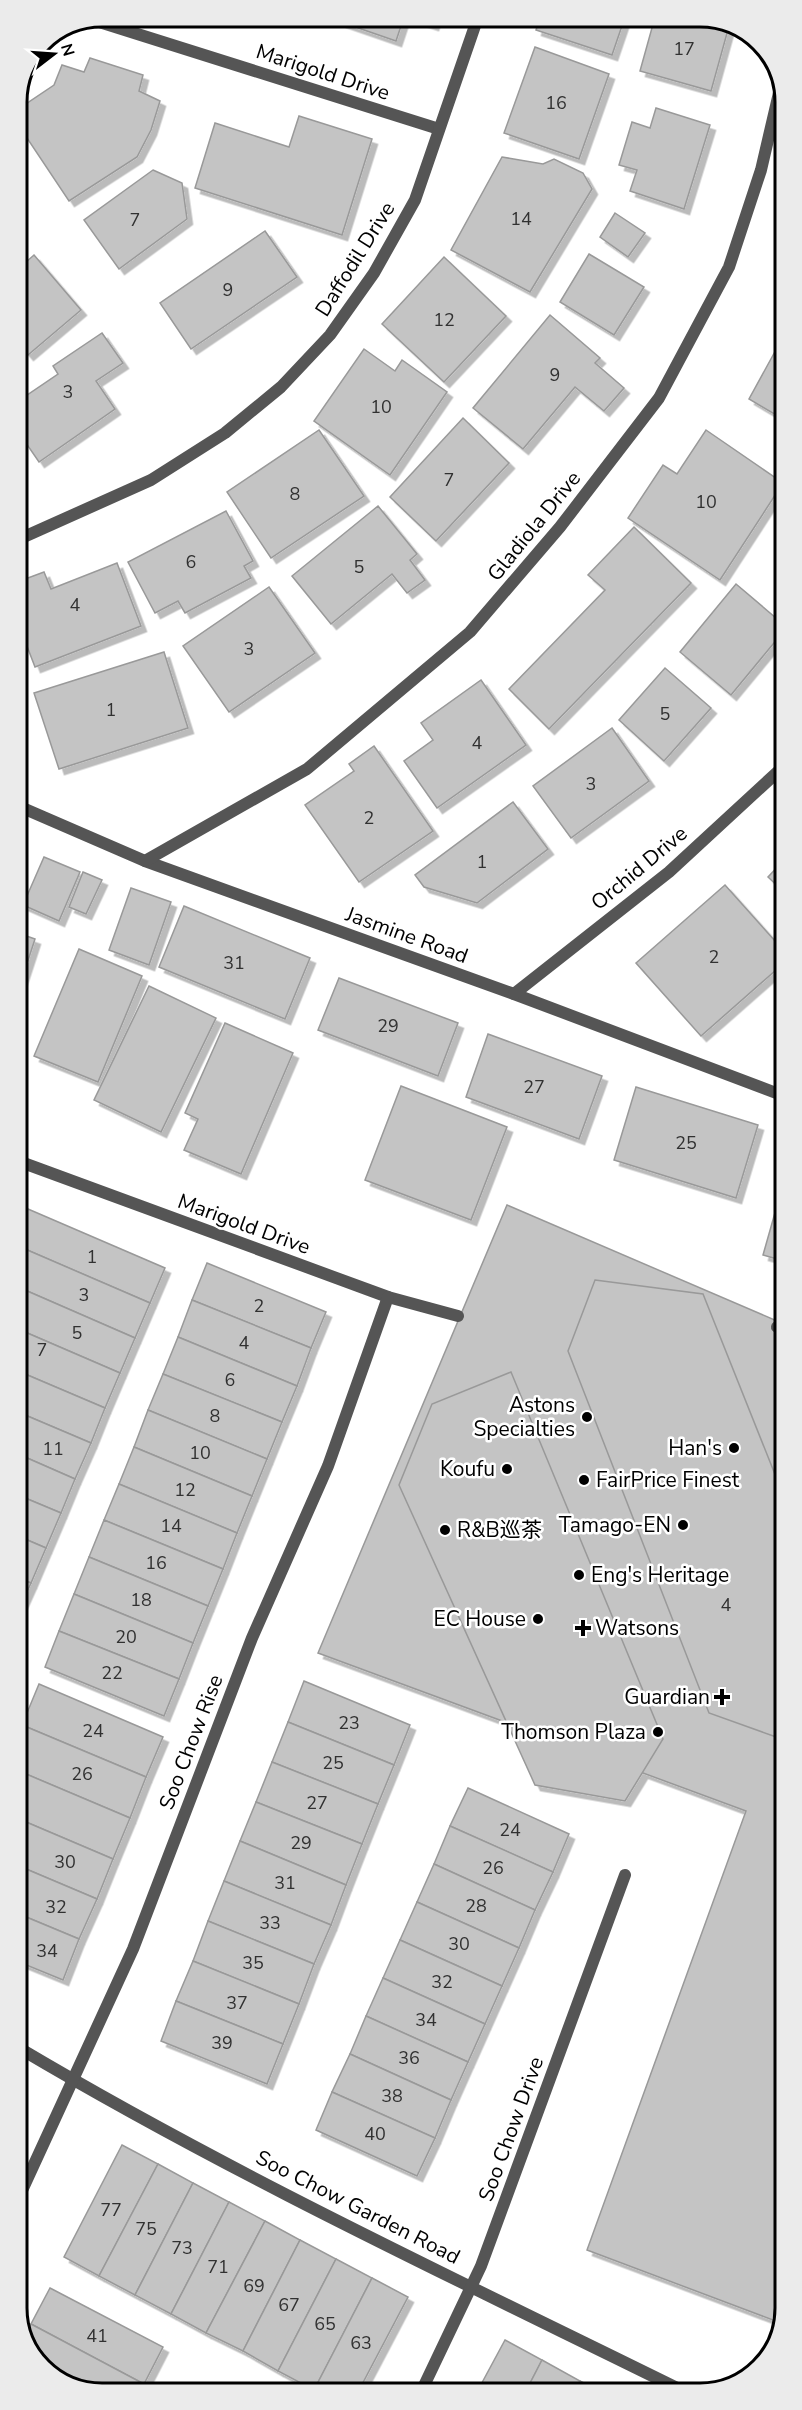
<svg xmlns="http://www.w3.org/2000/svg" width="802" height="2410" font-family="'Nunito Sans','Noto Sans SC',sans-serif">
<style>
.building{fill:#c4c4c4;stroke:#999;stroke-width:1.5;filter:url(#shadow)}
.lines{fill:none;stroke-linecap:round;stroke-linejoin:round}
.lane{stroke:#555;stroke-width:12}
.street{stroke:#555;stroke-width:12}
.poi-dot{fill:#000;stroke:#fff;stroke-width:2}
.labels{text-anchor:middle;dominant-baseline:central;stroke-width:5;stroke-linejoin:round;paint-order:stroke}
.number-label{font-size:18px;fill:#313131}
.street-label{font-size:21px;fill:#000;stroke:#fff}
.poi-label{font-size:21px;fill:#000;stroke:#fff;text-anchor:end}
.rim{fill:none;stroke:#000;stroke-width:3}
</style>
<defs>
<filter id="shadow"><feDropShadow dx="5.5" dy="5.5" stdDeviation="0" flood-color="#0004"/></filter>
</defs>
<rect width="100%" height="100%" fill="#fff"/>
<g class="building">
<path d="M343,17H404L396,41L341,22Z"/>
<path d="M409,17H436L433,25Z"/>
<path d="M540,17H625L612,55L536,30Z"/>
<path d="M655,17H706L729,26L711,91L640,71Z"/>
<path d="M535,47L609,74L579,159L504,133Z"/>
<path d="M90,58L143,75L139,91L160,101L151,130L137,157L69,201L17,123V110L54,85L62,65L84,72Z"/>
<path d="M656,108L710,125L684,209L630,191L637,170L619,165L632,122L650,128Z"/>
<path d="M299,116L372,139L342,235L195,188L215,123L289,147Z"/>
<path d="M502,157L543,164L554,159L583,173L592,189L530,292L451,250Z"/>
<path d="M153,170L182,183L187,219L119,269L84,220Z"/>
<path d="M615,213L645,233L628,257L600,237Z"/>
<path d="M265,231L297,277L191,349L160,303Z"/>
<path d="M589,254L644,287L614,335L560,302Z"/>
<path d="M34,255L81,310L28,355L17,342V270Z"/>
<path d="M444,257L506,316L444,382L382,324Z"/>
<path d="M550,315L600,358L595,363L624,388L604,411L575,387L523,449L473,408Z"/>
<path d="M102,333L123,363L96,381L115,409L39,462L17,430V402L58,374L53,366Z"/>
<path d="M783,337V419L749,399Z"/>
<path d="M364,349L395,371L402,360L447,392L390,475L314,421Z"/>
<path d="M463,418L509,463L436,541L390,497Z"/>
<path d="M319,430L364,496L271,558L227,492Z"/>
<path d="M706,430L783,483L720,580L628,518L663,465L677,474Z"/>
<path d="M378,506L417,554L410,560L425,580L407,593L392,574L331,624L292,576Z"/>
<path d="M226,511L253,561L244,566L251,578L185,613L178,601L155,613L128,562Z"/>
<path d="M634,527L691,583L549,729L509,689L605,590L588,575Z"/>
<path d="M117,563L141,626L35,667L17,620V582L44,572L51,589Z"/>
<path d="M736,584L783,624V632L731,695L680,652Z"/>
<path d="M269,587L315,653L229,712L183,646Z"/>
<path d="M164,652L188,728L59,769L34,693Z"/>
<path d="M665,668L711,708L664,761L619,720Z"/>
<path d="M481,680L526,745L437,808L404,761L433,740L421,723Z"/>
<path d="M612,728L649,781L571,838L533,786Z"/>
<path d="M374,746L433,831L359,882L305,805L354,771L349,764Z"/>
<path d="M513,802L548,849L477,903L424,887L415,875Z"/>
<path d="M44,857L80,872L59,921L23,905Z"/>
<path d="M784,860V892L768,877Z"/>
<path d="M83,872L102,880L86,914L69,907Z"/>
<path d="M725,885L784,951V963L701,1036L636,963Z"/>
<path d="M131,888L171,902L149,965L109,950Z"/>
<path d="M184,906L310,958L285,1019L159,967Z"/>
<path d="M18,933L35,939L18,991Z"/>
<path d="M79,949L142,976L98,1082L34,1056Z"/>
<path d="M339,978L458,1023L438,1076L318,1030Z"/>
<path d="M149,986L216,1018L161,1132L94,1100Z"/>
<path d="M225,1023L293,1053L241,1174L184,1150L198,1119L185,1113Z"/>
<path d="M488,1034L602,1076L579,1139L466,1097Z"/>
<path d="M401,1086L507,1127L471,1220L365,1180Z"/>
<path d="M636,1087L758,1125L736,1198L614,1160Z"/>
<path d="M784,1181V1261L763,1255Z"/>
<path d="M507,1205L784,1324L785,2309L781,2323L587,2250L746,1811L318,1653Z"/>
<path d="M28,1209L165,1268L150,1303L18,1246V1231Z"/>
<path d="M18,1246L150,1303L135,1338L18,1287Z"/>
<path d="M207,1263L326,1312L311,1348L192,1300Z"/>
<path d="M595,1280L703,1294L784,1497L785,1723L779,1738L709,1713L568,1351Z"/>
<path d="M18,1287L135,1338L120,1373L18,1329Z"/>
<path d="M192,1300L311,1348L297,1386L178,1337Z"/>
<path d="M18,1329L120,1373L105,1408L18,1371Z"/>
<path d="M178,1337L297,1386L282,1422L163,1374Z"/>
<path d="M18,1371L105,1408L91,1443L18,1412Z"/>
<path d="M511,1372L663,1739L625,1801L535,1785L399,1485L432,1404Z"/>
<path d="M163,1374L282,1422L267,1459L148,1410Z"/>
<path d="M148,1410L267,1459L252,1496L134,1447Z"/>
<path d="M18,1412L91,1443L75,1479L18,1454Z"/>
<path d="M134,1447L252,1496L237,1533L119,1484Z"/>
<path d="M18,1454L75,1479L61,1513L18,1495Z"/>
<path d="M119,1484L237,1533L223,1569L104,1520Z"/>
<path d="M18,1495L61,1513L46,1548L18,1536Z"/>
<path d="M104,1520L223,1569L208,1606L89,1557Z"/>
<path d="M18,1536L46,1548L31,1583L18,1578Z"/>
<path d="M89,1557L208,1606L193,1643L74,1594Z"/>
<path d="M18,1578L31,1583L18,1612Z"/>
<path d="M74,1594L193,1643L179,1679L59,1631Z"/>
<path d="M59,1631L179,1679L164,1716L45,1667Z"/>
<path d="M304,1681L410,1725L394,1765L288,1722Z"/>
<path d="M39,1684L163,1737L146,1777L22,1725Z"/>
<path d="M288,1722L394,1765L378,1804L272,1762Z"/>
<path d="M22,1725L146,1777L130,1818L19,1771V1734Z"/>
<path d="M272,1762L378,1804L362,1844L256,1802Z"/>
<path d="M19,1771L130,1818L113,1859L19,1819Z"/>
<path d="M468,1788L569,1834L553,1872L450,1826Z"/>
<path d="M256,1802L362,1844L346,1885L240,1841Z"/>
<path d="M19,1819L113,1859L97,1899L19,1866Z"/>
<path d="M450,1826L553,1872L535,1910L434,1864Z"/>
<path d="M240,1841L346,1885L331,1925L224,1881Z"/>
<path d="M434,1864L535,1910L519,1948L417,1902Z"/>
<path d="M19,1866L97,1899L79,1939L19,1914Z"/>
<path d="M224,1881L331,1925L314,1964L208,1921Z"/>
<path d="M417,1902L519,1948L502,1986L400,1940Z"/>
<path d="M19,1914L79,1939L63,1980L19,1962Z"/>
<path d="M208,1921L314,1964L299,2004L193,1961Z"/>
<path d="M400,1940L502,1986L485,2024L383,1978Z"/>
<path d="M193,1961L299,2004L283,2044L176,2001Z"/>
<path d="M383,1978L485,2024L468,2062L366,2016Z"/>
<path d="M176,2001L283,2044L267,2084L161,2041Z"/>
<path d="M366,2016L468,2062L451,2100L350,2054Z"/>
<path d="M350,2054L451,2100L435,2138L332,2092Z"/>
<path d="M332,2092L435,2138L417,2176L316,2130Z"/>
<path d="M122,2145L158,2164L99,2276L64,2257Z"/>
<path d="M158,2164L193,2183L135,2295L99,2276Z"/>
<path d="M193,2183L229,2202L171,2314L135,2295Z"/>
<path d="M229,2202L265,2221L206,2333L171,2314Z"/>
<path d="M265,2221L300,2240L243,2351L206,2333Z"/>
<path d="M300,2240L336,2259L278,2371L243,2351Z"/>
<path d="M336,2259L372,2278L314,2390L278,2371Z"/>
<path d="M372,2278L408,2297L358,2392H319L314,2390Z"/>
<path d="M50,2288L163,2347L144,2384L31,2324Z"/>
<path d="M31,2324L144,2384L140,2393H96L46,2373L24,2337Z"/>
<path d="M505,2340L542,2360L526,2391L477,2392Z"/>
<path d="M542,2360L580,2381L574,2391H526Z"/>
<path d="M580,2381L599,2391H574Z"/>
</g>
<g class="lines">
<path class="lane" d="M777,1327L784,1328"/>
<g class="street">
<path d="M93,20L439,129"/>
<path d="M17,540L151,480L225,433L281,387L330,335L374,273L415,200L478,17"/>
<path d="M18,806L145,861L514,994L784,1096"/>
<path d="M145,861L307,769L470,632L560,527L659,398L729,267L761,170L782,80"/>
<path d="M514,994L669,872L784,766"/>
<path d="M18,1161L388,1297L458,1316"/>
<path d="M19,2048C233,2175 460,2281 683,2391"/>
<path d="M19,2197L133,1949L252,1638L328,1466L388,1297"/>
<path d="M421,2392L481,2266L625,1875"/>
</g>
</g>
<g class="poi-dot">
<circle cx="587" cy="1417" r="6"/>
<circle cx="734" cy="1448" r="6"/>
<circle cx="507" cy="1469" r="6"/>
<circle cx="584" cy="1480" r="6"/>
<circle cx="683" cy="1525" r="6"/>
<circle cx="445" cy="1530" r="6"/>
<circle cx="579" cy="1575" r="6"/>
<circle cx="538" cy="1619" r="6"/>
<path d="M580 1619h6v6h6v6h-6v6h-6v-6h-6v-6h6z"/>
<path d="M719 1688h6v6h6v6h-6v6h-6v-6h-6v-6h6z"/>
<circle cx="658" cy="1732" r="6"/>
</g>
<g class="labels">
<g class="number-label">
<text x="684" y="49">17</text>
<text x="556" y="103">16</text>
<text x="521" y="219">14</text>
<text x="135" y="220">7</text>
<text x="228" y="290">9</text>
<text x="444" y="320">12</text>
<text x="555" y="375">9</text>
<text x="68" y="392">3</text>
<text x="381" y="407">10</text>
<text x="449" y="480">7</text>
<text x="295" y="494">8</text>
<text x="706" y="502">10</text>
<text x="191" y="562">6</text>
<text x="359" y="567">5</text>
<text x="75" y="605">4</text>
<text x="249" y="649">3</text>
<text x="111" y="710">1</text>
<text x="665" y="714">5</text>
<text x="477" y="743">4</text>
<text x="591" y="784">3</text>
<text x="369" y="818">2</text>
<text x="482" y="862">1</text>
<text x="714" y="957">2</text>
<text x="234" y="963">31</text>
<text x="388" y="1026">29</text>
<text x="534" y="1087">27</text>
<text x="686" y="1143">25</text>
<text x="92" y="1257">1</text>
<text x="84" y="1295">3</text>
<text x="259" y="1306">2</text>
<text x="77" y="1333">5</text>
<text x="244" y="1343">4</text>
<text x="42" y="1350">7</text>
<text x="230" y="1380">6</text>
<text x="215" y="1416">8</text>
<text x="53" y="1449">11</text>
<text x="200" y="1453">10</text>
<text x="185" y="1490">12</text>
<text x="171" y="1526">14</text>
<text x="156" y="1563">16</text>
<text x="141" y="1600">18</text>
<text x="726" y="1605">4</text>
<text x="126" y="1637">20</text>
<text x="112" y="1673">22</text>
<text x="349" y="1723">23</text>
<text x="93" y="1731">24</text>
<text x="333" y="1763">25</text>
<text x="82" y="1774">26</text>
<text x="317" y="1803">27</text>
<text x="510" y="1830">24</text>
<text x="301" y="1843">29</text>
<text x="65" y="1862">30</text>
<text x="493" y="1868">26</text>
<text x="285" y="1883">31</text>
<text x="476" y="1906">28</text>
<text x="56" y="1907">32</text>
<text x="270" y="1923">33</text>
<text x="459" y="1944">30</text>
<text x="47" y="1951">34</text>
<text x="253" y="1963">35</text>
<text x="442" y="1982">32</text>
<text x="237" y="2003">37</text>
<text x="426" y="2020">34</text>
<text x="222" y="2043">39</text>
<text x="409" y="2058">36</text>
<text x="392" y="2096">38</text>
<text x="375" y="2134">40</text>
<text x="111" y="2210">77</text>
<text x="146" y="2229">75</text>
<text x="182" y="2248">73</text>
<text x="218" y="2267">71</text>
<text x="254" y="2286">69</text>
<text x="289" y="2305">67</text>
<text x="325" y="2324">65</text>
<text x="97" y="2336">41</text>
<text x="361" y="2343">63</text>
</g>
<g class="street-label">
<text transform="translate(323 72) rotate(18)">Marigold Drive</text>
<text transform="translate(355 259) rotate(-58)">Daffodil Drive</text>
<text transform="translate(534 526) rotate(-51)">Gladiola Drive</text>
<text transform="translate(639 868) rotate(-40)">Orchid Drive</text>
<text transform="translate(407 935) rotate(20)">Jasmine Road</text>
<text transform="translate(244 1224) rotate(20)">Marigold Drive</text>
<text transform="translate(191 1742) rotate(-69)">Soo Chow Rise</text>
<text transform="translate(511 2129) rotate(-70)">Soo Chow Drive</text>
<text transform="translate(358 2207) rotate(27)">Soo Chow Garden Road</text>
</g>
<g class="poi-label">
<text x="575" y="1405">Astons<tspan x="575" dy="24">Specialties</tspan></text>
<text x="722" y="1448">Han's</text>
<text x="495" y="1469">Koufu</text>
<text x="596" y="1480" text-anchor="start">FairPrice Finest</text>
<text x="671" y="1525">Tamago-EN</text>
<text x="457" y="1530" text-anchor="start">R&amp;B巡茶</text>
<text x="591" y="1575" text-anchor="start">Eng's Heritage</text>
<text x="526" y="1619">EC House</text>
<text x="595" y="1628" text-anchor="start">Watsons</text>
<text x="710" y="1697">Guardian</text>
<text x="646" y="1732">Thomson Plaza</text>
</g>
</g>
<path d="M0 0H802V2410H0ZM102 27H700A75 75 0 0 1 775 102V2308A75 75 0 0 1 700 2383H102A75 75 0 0 1 27 2308V102A75 75 0 0 1 102 27Z" fill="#ebebeb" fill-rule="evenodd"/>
<path class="rim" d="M102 27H700A75 75 0 0 1 775 102V2308A75 75 0 0 1 700 2383H102A75 75 0 0 1 27 2308V102A75 75 0 0 1 102 27Z"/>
<g transform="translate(54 54) rotate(73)" stroke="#ffffff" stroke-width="4.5" paint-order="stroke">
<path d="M0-4.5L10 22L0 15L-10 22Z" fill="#000000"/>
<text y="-9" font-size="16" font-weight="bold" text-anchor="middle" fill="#000000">N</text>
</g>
</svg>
